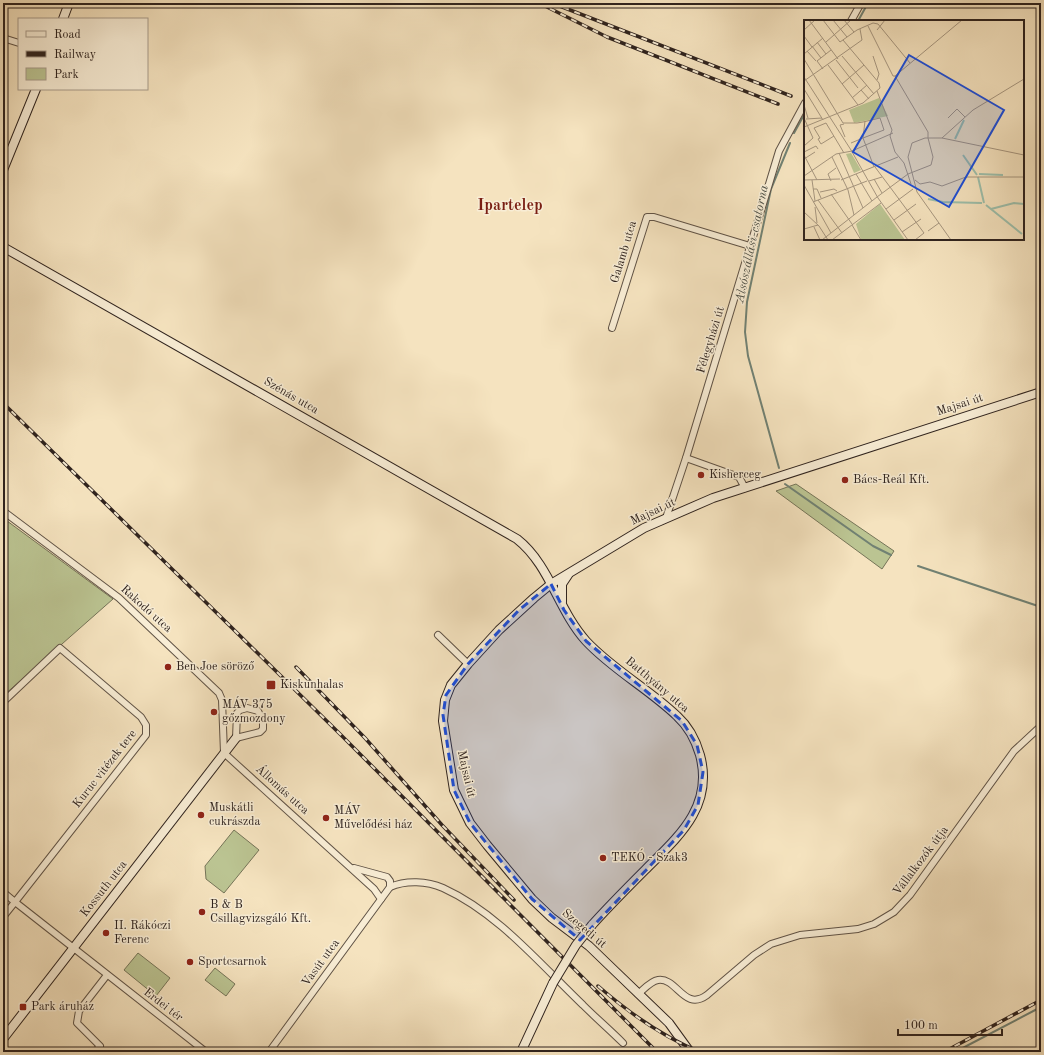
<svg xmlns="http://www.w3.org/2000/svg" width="1044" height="1055" font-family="'Old Standard TT',serif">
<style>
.green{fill:#bbc492;stroke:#757458}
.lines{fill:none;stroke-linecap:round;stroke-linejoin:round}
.stream{stroke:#718173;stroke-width:2}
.street-casing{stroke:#605346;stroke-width:8}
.secondary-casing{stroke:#2f231e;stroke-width:10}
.street{stroke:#f8edd5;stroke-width:6}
.secondary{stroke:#f8edd5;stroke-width:8}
.rail-casing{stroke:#2f231e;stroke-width:3.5}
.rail{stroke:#f8edd5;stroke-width:2;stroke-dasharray:6;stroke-linecap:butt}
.secondary-bridge-casing{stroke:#2f231e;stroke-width:10;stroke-linecap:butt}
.secondary-bridge{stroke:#f8edd5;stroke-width:8}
.marked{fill:#1d4ed8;fill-opacity:0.2;stroke:#1d4ed8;stroke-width:3;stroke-dasharray:8 5;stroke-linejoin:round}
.poi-dot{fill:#8f2418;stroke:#f8edd5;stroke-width:1.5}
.labels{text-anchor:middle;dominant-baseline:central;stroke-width:3;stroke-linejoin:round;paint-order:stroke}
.street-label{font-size:12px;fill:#2f231e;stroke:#f8edd5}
.poi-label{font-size:12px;fill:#2f231e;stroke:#f8edd5;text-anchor:start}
.water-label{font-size:13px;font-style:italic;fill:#505248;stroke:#f8edd5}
.district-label{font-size:16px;font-weight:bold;fill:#7a1f14;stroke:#f8edd5}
.inset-river{fill:none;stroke:#9dbfab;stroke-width:2}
.inset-road{fill:none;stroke:#a6967f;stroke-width:1}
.view{fill:#1d4ed8;fill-opacity:0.15;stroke:#1d4ed8;stroke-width:2}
.inset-edge{fill:none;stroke:#2f231e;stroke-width:2}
</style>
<rect width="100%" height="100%" fill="#f5e3bf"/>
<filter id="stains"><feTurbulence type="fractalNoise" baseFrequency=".005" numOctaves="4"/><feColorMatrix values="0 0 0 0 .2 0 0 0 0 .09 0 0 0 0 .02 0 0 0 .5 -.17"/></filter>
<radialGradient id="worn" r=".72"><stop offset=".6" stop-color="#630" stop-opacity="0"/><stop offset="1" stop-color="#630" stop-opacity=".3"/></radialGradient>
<g class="green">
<path d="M796,484L894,551L882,569L776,491Z"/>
<path d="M3,518L113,599L3,696Z"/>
<path d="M234,830L259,850L224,893L206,879L205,866Z"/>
<path d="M138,953L170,978L156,996L124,970Z"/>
<path d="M215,968L235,984L226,996L205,980Z"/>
</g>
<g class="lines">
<g class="stream">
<path d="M858,21L868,3"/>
<path d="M794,133L805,113"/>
<path d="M779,468L748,356L745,332L747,302L771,189L790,143"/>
<path d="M785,484L873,546L891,555"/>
<path d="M918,566L1041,607"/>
<path d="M955,1052L1041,1007"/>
</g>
<g class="street-casing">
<g id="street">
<path d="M851,21L861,3"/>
<path d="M3,38L19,43"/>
<path d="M612,328L647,217H654L750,246"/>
<path d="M686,458L739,477L745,488"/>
<path d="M3,511L119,598L219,693L222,700L224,753L374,889L381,899"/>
<path d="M666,518L686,458L779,151L805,103"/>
<path d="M438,635L468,664"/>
<path d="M3,702L60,648L141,717L146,725V735L15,902L3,892"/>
<path d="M247,708L258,711L263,721V729L260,732L236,738L237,713L240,710Z"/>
<path d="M390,887C406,880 427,881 443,888C498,913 540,964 583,1005C596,1018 610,1030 623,1043"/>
<path d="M3,917L15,902L206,1052"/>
<path d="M638,994C644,989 651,981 658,980C677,977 684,1012 707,995L754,955L771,944L800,935L858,929L874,924L894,912L910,895L1014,751L1041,726"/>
<path d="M95,1052L100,1046L77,1023L79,1011L107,975"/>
<path d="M269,1052L390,887V881L387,877L354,868"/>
</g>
</g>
<g class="secondary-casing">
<g id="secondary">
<path d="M63,19L69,3"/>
<path d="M3,170L36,89"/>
<path d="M3,247L517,539C550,565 558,610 586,641C613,670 649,689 677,716C688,726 696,741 700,755C714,807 678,837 645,870C627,888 609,906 592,925"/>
<path d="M562,602V584L568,575"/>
<path d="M3,1039L236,738"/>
<path d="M521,1052L553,983"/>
<path d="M690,1052L669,1023L589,946L552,918L532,899L487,845L470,823L454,790L443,721L445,700L451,685L468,664L499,630L534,598L551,584L644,528L713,498L1041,392"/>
</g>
</g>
<use href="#street" class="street"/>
<use href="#secondary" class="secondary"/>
<g class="rail-casing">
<g id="rail">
<path d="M539,3L607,37L778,104"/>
<path d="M552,3L791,96"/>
<path d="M3,403L341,735L657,1052"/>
<path d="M296,667L365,738L442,825L514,900"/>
<path d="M598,986C629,1013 661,1036 700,1052"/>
<path d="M944,1052L1041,1000"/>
</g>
</g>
<use href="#rail" class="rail"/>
<g class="secondary-bridge-casing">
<path id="secondary-bridge" d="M553,983L576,945L592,925"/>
</g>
<use href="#secondary-bridge" class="secondary-bridge"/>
</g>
<path class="marked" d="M551,584L564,610L586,641L682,721L697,745L703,772L698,805L684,830L580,940L532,899L470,823L454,790L443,715L446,695L468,664L519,610Z"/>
<g class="poi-dot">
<circle cx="701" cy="475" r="4"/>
<circle cx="845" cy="480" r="4"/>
<circle cx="168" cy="667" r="4"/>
<rect x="266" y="680" width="10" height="10" rx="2"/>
<circle cx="214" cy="712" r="4"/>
<circle cx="201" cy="815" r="4"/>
<circle cx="326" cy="818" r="4"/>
<circle cx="603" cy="858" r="4"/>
<circle cx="202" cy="912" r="4"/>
<circle cx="106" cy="933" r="4"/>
<circle cx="190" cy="962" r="4"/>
<rect x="19" y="1003" width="8" height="8" rx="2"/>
</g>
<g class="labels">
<g class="street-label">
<text transform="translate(624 252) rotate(-73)">Galamb utca</text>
<text transform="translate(711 340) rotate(-73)">Félegyházi út</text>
<text transform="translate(291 396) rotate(30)">Szénás utca</text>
<text transform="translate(960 405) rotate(-18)">Majsai út</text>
<text transform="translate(653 512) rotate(-25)">Majsai út</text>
<text transform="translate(146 609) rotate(42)">Rakodó utca</text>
<text transform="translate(657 685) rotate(40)">Batthyány utca</text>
<text transform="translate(105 769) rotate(-52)">Kuruc vitézek tere</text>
<text transform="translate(466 774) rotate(77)">Majsai út</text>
<text transform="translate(282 790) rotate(42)">Állomás utca</text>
<text transform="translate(921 861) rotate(-53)">Vállalkozók útja</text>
<text transform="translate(104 889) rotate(-52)">Kossuth utca</text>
<text transform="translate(584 929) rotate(40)">Szegedi út</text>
<text transform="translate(321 963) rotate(-54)">Vasút utca</text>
<text transform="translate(163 1005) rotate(38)">Erdei tér</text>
</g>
<g class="poi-label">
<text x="709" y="475">Kisherceg</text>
<text x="853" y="480">Bács-Reál Kft.</text>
<text x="176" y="667">Ben Joe söröző</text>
<text x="280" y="685">Kiskunhalas</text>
<text x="222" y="705">MÁV 375<tspan x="222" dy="14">gőzmozdony</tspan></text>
<text x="209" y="808">Muskátli<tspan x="209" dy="14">cukrászda</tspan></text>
<text x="334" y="811">MÁV<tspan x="334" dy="14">Művelődési ház</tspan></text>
<text x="611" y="858">TEKÓ - Szak3</text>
<text x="210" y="905">B &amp; B<tspan x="210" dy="14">Csillagvizsgáló Kft.</tspan></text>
<text x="114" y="926">II. Rákóczi<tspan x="114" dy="14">Ferenc</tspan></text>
<text x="198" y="962">Sportcsarnok</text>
<text x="31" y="1007">Park áruház</text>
</g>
<g class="water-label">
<text transform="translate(752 244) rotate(-78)">Alsószállási-csatorna</text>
</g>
<g class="district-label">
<text x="510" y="206">Ipartelep</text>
</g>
</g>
<g transform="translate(804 20)">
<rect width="220" height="220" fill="#f5e3bf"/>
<path d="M75,78L84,96L50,103L45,90ZM47,133L57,150L50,153L42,134ZM76,184L101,220H57L52,204Z" fill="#bbc492"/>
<path class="inset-river" d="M151,119L160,100M159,135L173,155M175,154L199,155M174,157L180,183M124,179L139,182L178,183M182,185L218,214M187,189L210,183L220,184"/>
<path class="inset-road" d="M5,0L34,39M19,0L36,22L53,10L69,3L74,4L106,43M29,0L43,17M40,0L50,12M64,6L89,56H91L124,112V118M0,10L11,0M73,10L81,0M0,16L8,27M13,22L22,34M22,22L47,0M8,26L17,38M3,31L12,41M0,34L19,18M38,36L70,74M69,36L75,54L73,60M0,39L39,103H53L59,102L76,98L80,110L59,118L61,101M32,40L54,68M24,45L54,85M19,49L13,41L27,30M91,56L158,0M0,57L47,130L74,178L104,220M0,61L58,20L56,9M38,64L60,45M0,69L19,100M57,70L65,79M73,71L88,110L86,116M48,78L63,65M0,85L4,98M0,98L9,118L0,126M144,98L153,89L161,97M2,99L18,98M40,104L36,105L41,117M0,107L59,83L76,68L75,63L39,20M10,108L22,103L40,133M10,108L16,118L14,119L17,124L30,116M86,116L91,132M138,118L169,90L220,59M47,123L59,118L70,147M48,131L89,113M0,132L12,126L14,129M91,132L100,143L107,164M35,133L59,188M0,135L13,160M28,137L44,170L50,195M0,139L11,132M71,147L86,167M52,154L68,181M0,156L32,134L48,131M70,159L78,173M0,160L36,159M8,160L11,181M37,160L94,137M111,160L116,164L126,162L138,166L162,157H220M27,161L24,154L32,148M65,161L78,157M0,165L27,213M86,167L120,213L111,220M9,169H13L17,178M16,172L30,169L33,171M27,174L48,204M73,177L104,154L127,145L129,137L124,118M14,180L38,213M9,182L63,161M11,187L13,203M82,189L109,169M0,192L15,206L24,220M90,200L112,184M48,205L57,220M10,207L16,220M0,209L14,205M124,211L135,203M98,212L117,199M18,220L73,177M28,220L77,183M147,220L113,172L104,137L108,123L121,118H138L220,135"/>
<path class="view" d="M105,35L200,90L145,187L49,132Z"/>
<rect width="220" height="220" class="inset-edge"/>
</g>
<rect width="1044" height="1055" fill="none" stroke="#f5e3bf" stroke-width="16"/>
<rect x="4" y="4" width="1036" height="1047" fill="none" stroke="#2f231e" stroke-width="2"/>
<rect x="8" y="8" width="1028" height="1039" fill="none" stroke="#2f231e"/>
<rect x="18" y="18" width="130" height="72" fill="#f8edd5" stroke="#a89c8c"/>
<rect x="26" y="31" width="20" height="6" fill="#f8edd5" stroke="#a89c8c"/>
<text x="54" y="38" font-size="12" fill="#2f231e">Road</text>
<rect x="26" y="51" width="20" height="6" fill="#2f231e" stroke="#a89c8c"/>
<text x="54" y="58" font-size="12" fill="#2f231e">Railway</text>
<rect x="26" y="68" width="20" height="12" fill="#bbc492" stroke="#a89c8c"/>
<text x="54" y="78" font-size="12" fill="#2f231e">Park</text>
<path d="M898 1029v6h104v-6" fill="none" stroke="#2f231e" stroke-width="2"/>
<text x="904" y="1029" font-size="12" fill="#2f231e" stroke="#f8edd5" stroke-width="3" paint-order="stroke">100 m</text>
<rect width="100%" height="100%" filter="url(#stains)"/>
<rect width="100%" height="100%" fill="url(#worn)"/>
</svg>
